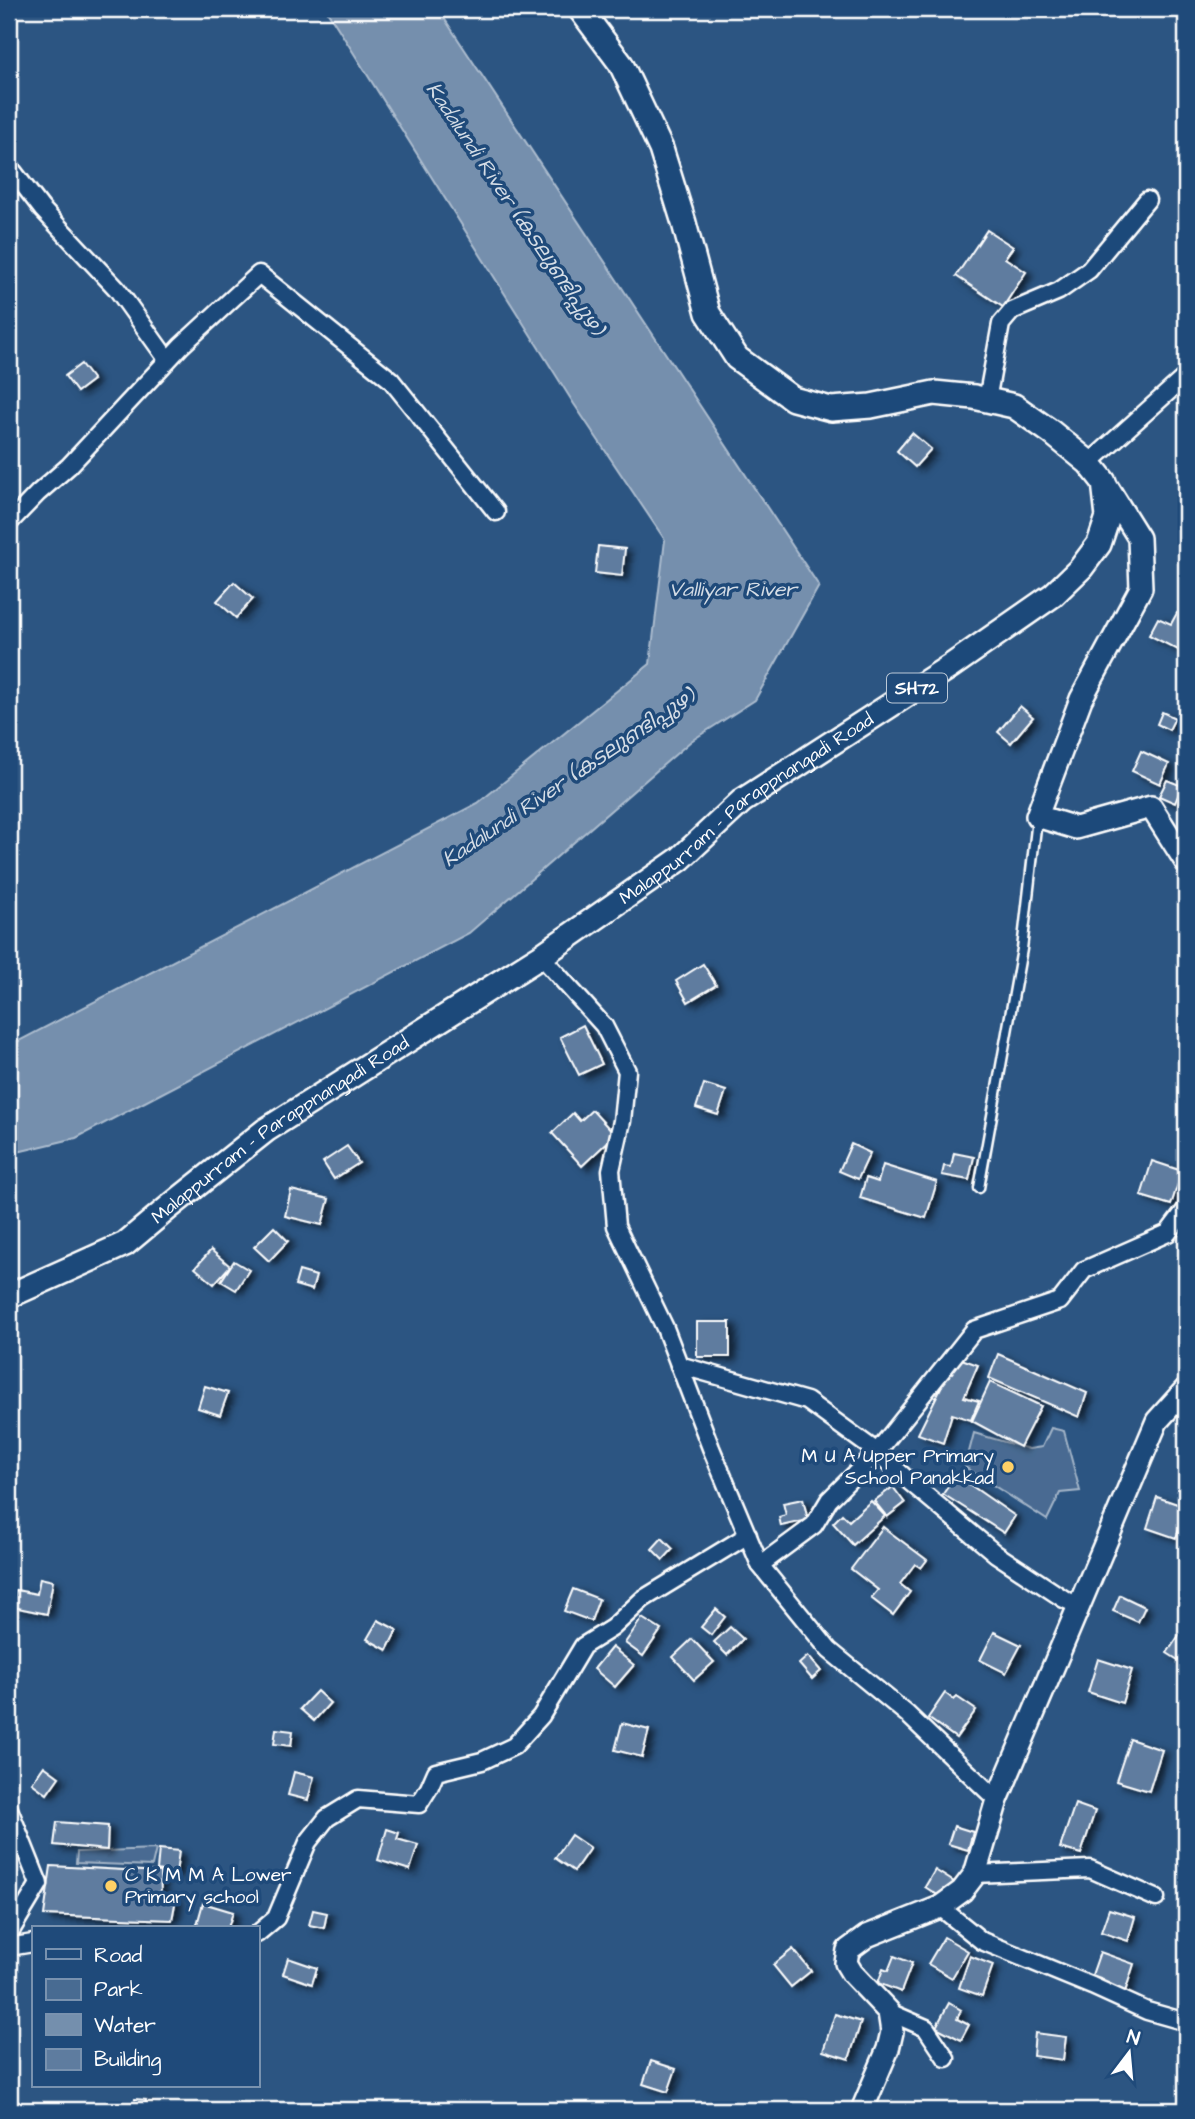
<svg xmlns="http://www.w3.org/2000/svg" width="1195" height="2119" font-family="'Architects Daughter','Noto Sans Malayalam',sans-serif">
<style>
.green{fill:#486b92;stroke:#a4b5c8;stroke-width:2}
.water{fill:#748fad;stroke:#acbcce;stroke-width:2}
.building{fill:#5e7c9f;stroke:#fff;stroke-width:2;filter:url(#shadow)}
.lines{fill:none;stroke-linecap:round;stroke-linejoin:round}
.lane-casing{stroke:#fff;stroke-width:13}
.street-casing{stroke:#fff;stroke-width:21}
.secondary-casing{stroke:#fff;stroke-width:26}
.primary-casing{stroke:#fff;stroke-width:28}
.lane{stroke:#1f4a7a;stroke-width:8}
.street{stroke:#1f4a7a;stroke-width:16}
.secondary{stroke:#1f4a7a;stroke-width:21}
.primary{stroke:#1f4a7a;stroke-width:23}
.poi-dot{fill:#ffd166;stroke:#1f4a7a;stroke-width:2.5}
.labels{text-anchor:middle;dominant-baseline:central;stroke-width:7;stroke-linejoin:round;paint-order:stroke}
.shield{fill:#1f4a7a;stroke:#bcc9d7;stroke-width:2}
.shield-label{font-size:18px;font-weight:bold;fill:#fff}
.street-label{font-size:19px;fill:#fff;stroke:#1f4a7a}
.poi-label{font-size:19px;fill:#fff;stroke:#1f4a7a;text-anchor:end}
.water-label{font-size:21px;font-style:italic;fill:#d5dde6;stroke:#1f4a7a}
</style>
<defs>
<filter id="shadow"><feDropShadow dx="6" dy="3.5" stdDeviation="3.5" flood-color="#0009"/></filter>
</defs>
<rect width="100%" height="100%" fill="#2c5582"/>
<filter id="ink" filterUnits="userSpaceOnUse"><feTurbulence type="fractalNoise" baseFrequency=".0143" numOctaves="2"/><feDisplacementMap in="SourceGraphic" scale="14" xChannelSelector="R" yChannelSelector="G"/><feConvolveMatrix kernelMatrix="1 2 1 2 8 2 1 2 1" color-interpolation-filters="sRGB"/></filter>
<g filter="url(#ink)">
<g class="green">
<path d="M1051,1428L1064,1431L1080,1491L1060,1493L1047,1520L965,1467L974,1433L1029,1449L1042,1447Z"/>
<path d="M156,1849L152,1866L76,1863L77,1852Z"/>
</g>
<path class="water" d="M326,9H438L819,586L755,700L691,741L469,933L76,1138L9,1154V1046L478,803L650,664L665,540L574,404Z"/>
<g class="building">
<path d="M987,230L1013,247L1005,258L1026,272L1003,307L956,276Z"/>
<path d="M81,364L93,380L77,392L65,376Z"/>
<path d="M912,433L931,449L915,467L897,451Z"/>
<path d="M598,546L625,549L622,576L595,573Z"/>
<path d="M234,582L253,599L236,618L217,601Z"/>
<path d="M1186,606V643L1182,652L1149,635L1158,618L1171,624L1177,613L1182,615Z"/>
<path d="M1020,706L1033,717L1011,743L998,732Z"/>
<path d="M1162,712L1175,718L1169,730L1157,724Z"/>
<path d="M1141,751L1169,764L1160,784L1132,771Z"/>
<path d="M1167,780L1182,786L1175,803L1159,796Z"/>
<path d="M703,964L716,985L688,1002L676,981Z"/>
<path d="M583,1025L602,1064L579,1075L560,1037Z"/>
<path d="M704,1084L726,1091L718,1115L696,1108Z"/>
<path d="M592,1110L615,1135L582,1166L552,1133L573,1113L580,1121Z"/>
<path d="M851,1144L870,1153L858,1179L839,1171Z"/>
<path d="M347,1146L359,1163L334,1179L323,1162Z"/>
<path d="M954,1153L974,1157L969,1180L942,1175L944,1166L951,1167Z"/>
<path d="M1152,1161L1182,1171L1171,1205L1141,1196Z"/>
<path d="M883,1165L937,1182L926,1218L860,1198L866,1178L878,1182Z"/>
<path d="M291,1190L329,1199L322,1225L285,1216Z"/>
<path d="M274,1227L288,1241L269,1261L254,1247Z"/>
<path d="M211,1250L230,1266L214,1284L195,1268Z"/>
<path d="M234,1261L249,1270L236,1290L221,1281Z"/>
<path d="M299,1271L316,1276L312,1290L295,1285Z"/>
<rect x="697" y="1322" width="33" height="35"/>
<path d="M998,1354L1087,1393L1079,1417L989,1378Z"/>
<path d="M956,1357L978,1365L964,1397L979,1401L971,1420L952,1414L943,1443L918,1434Z"/>
<path d="M990,1382L1041,1406L1020,1447L972,1421Z"/>
<path d="M205,1386L228,1393L220,1415L198,1408Z"/>
<path d="M956,1475L1015,1516L1004,1533L943,1494Z"/>
<path d="M893,1487L905,1503L887,1517L874,1501Z"/>
<path d="M1157,1497L1186,1507L1176,1538L1147,1528Z"/>
<path d="M803,1499L808,1520L781,1526L779,1517L786,1515L783,1503Z"/>
<path d="M871,1501L885,1516L853,1545L833,1523L842,1514L849,1521Z"/>
<path d="M883,1527L927,1560L921,1568L915,1564L900,1584L910,1592L893,1615L871,1598L878,1590L851,1569Z"/>
<path d="M662,1538L673,1549L663,1560L652,1549Z"/>
<path d="M40,1578L53,1581L47,1614L13,1607L16,1590L37,1594Z"/>
<path d="M573,1589L599,1599L591,1621L564,1611Z"/>
<path d="M1120,1595L1145,1607L1138,1622L1113,1611Z"/>
<path d="M716,1609L725,1617L711,1635L701,1627Z"/>
<path d="M642,1618L661,1630L643,1656L625,1643Z"/>
<path d="M378,1620L397,1630L387,1650L367,1639Z"/>
<path d="M1186,1625V1665L1167,1653Z"/>
<path d="M730,1627L743,1639L727,1655L714,1642Z"/>
<path d="M994,1632L1021,1645L1006,1673L980,1660Z"/>
<path d="M692,1639L714,1662L694,1680L673,1657Z"/>
<path d="M612,1647L634,1665L615,1687L594,1669Z"/>
<path d="M808,1656L821,1671L812,1679L799,1664Z"/>
<path d="M1098,1659L1132,1670L1122,1703L1088,1692Z"/>
<path d="M317,1691L330,1703L314,1721L300,1709Z"/>
<path d="M945,1693L954,1700L957,1697L976,1710L956,1738L928,1718Z"/>
<path d="M622,1723L649,1730L642,1757L615,1750Z"/>
<path d="M276,1729L293,1731L291,1746L274,1744Z"/>
<path d="M1130,1739L1162,1750L1149,1791L1116,1781Z"/>
<path d="M44,1766L59,1777L47,1794L32,1783Z"/>
<path d="M294,1772L314,1777L308,1800L288,1795Z"/>
<path d="M1075,1804L1095,1811L1081,1854L1060,1848Z"/>
<path d="M57,1822L108,1826L107,1850L54,1845Z"/>
<path d="M954,1826L973,1832L968,1850L948,1844Z"/>
<path d="M387,1829L399,1833L397,1839L418,1845L410,1870L378,1860Z"/>
<path d="M571,1835L590,1848L574,1871L555,1858Z"/>
<path d="M159,1849L179,1851L176,1874L157,1870Z"/>
<path d="M51,1866L160,1872L161,1893L176,1899L172,1920L44,1915Z"/>
<path d="M935,1870L954,1882L944,1899L925,1887Z"/>
<path d="M203,1903L233,1912L228,1928H196Z"/>
<path d="M1109,1909L1135,1917L1128,1941L1101,1932Z"/>
<path d="M313,1910L327,1913L324,1928L309,1925Z"/>
<path d="M944,1937L968,1951L952,1978L928,1964Z"/>
<path d="M793,1949L811,1971L791,1987L773,1965Z"/>
<path d="M1100,1952L1134,1964L1125,1992L1102,1984L1103,1979L1092,1975Z"/>
<path d="M894,1956L912,1963L901,1992L878,1983L883,1969L888,1971Z"/>
<path d="M970,1956L993,1965L982,1996L959,1988Z"/>
<path d="M288,1958L317,1968L312,1984L283,1974Z"/>
<path d="M949,2003L961,2010L957,2019L969,2025L961,2040L936,2027Z"/>
<path d="M835,2014L861,2022L849,2059L823,2051Z"/>
<path d="M1035,2033L1066,2037L1063,2060L1033,2056Z"/>
<path d="M651,2061L676,2069L668,2092L643,2084Z"/>
<path d="M135,2099L146,2100L145,2110H134Z"/>
<path d="M792,2103L818,2110H790Z"/>
</g>
<g class="lines">
<g class="lane-casing">
<path id="lane" d="M979,1188L1022,949L1037,819"/>
</g>
<g class="street-casing">
<g id="street">
<path d="M9,166L42,209L117,289L167,359"/>
<path d="M987,400L1001,324L1012,311L1059,291L1089,270L1147,200"/>
<path d="M1089,463L1186,376"/>
<path d="M9,523L38,493L69,466L181,346L259,274L391,380L496,512"/>
<path d="M541,956L604,1026L627,1071L622,1121L611,1170L616,1226L665,1328L711,1448L760,1565L829,1650L907,1714L997,1800"/>
<path d="M679,1365L807,1401L877,1452L910,1482L996,1554L1064,1599L1079,1606"/>
<path d="M760,1565L814,1525L829,1500L877,1452L974,1330L1060,1301L1084,1270L1168,1233L1186,1209"/>
<path d="M9,1809L39,1884L9,1934"/>
<path d="M975,1874L1090,1869L1156,1898"/>
<path d="M940,1907L982,1941L1092,1986L1147,2011L1186,2022"/>
<path d="M257,1934L276,1918L308,1842L327,1818L358,1799L419,1804L429,1788L436,1772L482,1761L514,1746L541,1716L583,1646L612,1628L643,1599L748,1535"/>
<path d="M9,1947L33,1943"/>
<path d="M889,2012L926,2028L946,2058"/>
</g>
</g>
<g class="secondary-casing">
<g id="secondary">
<path d="M1104,482L1139,538L1141,588L1081,699L1037,816L1076,828L1151,807L1186,862"/>
<path d="M862,2110L888,2049L892,2032L889,2012L852,1973L846,1963L848,1950L867,1936L940,1907L962,1891L975,1874L997,1800L1157,1421L1186,1389"/>
</g>
</g>
<g class="primary-casing">
<g id="primary">
<path id="s1" d="M9,1296L125,1244L168,1208L266,1130L541,956L680,859L742,801L951,666L1053,595L1081,568L1099,544L1108,517L1104,482L1089,463L1051,432L1014,406L974,397L934,393L871,406L831,409L793,399L737,358L708,313L684,223L661,149L621,64L580,9"/>
</g>
</g>
<use href="#lane" class="lane"/>
<use href="#street" class="street"/>
<use href="#secondary" class="secondary"/>
<use href="#primary" class="primary"/>
</g>
</g>
<g class="poi-dot">
<circle cx="1008" cy="1467" r="7"/>
<circle cx="111" cy="1886" r="7"/>
</g>
<g class="labels">
<rect class="shield" x="887" y="673.5" width="60" height="29" rx="5"/>
<g class="shield-label">
<text x="917" y="688">SH72</text>
</g>
<g class="street-label">
<text stroke="none"><textPath href="#s1" startOffset="887">Malappurram - Parappnangadi Road</textPath></text>
<text stroke="none"><textPath href="#s1" startOffset="320">Malappurram - Parappnangadi Road</textPath></text>
</g>
<g class="poi-label">
<text x="994" y="1456">M U A Upper Primary<tspan x="994" dy="22">School Panakkad</tspan></text>
<text x="125" y="1875" text-anchor="start">C K M M A Lower<tspan x="125" dy="22">Primary school</tspan></text>
</g>
<g class="water-label">
<text transform="translate(515 209) rotate(56)">Kadalundi River (കടലുണ്ടിപ്പുഴ)</text>
<text x="733" y="589">Valliyar River</text>
<text transform="translate(569 778) rotate(-34)">Kadalundi River (കടലുണ്ടിപ്പുഴ)</text>
</g>
</g>
<rect width="1195" height="2119" fill="none" stroke="#1f4a7a" stroke-width="35"/>
<rect x="18" y="18" width="1160" height="2084" fill="none" stroke="#fff" stroke-width="2.5" filter="url(#ink)"/>
<rect x="32" y="1926" width="228" height="161" fill="#1f4a7a" stroke="#7992af" stroke-width="2"/>
<rect x="46" y="1949" width="35" height="10" fill="#1f4a7a" stroke="#7992af" stroke-width="2"/>
<text x="94" y="1962" font-size="21" fill="#ffffff">Road</text>
<rect x="46" y="1979" width="35" height="21" fill="#486b92" stroke="#7992af" stroke-width="2"/>
<text x="94" y="1996" font-size="21" fill="#ffffff">Park</text>
<rect x="46" y="2014" width="35" height="21" fill="#748fad" stroke="#7992af" stroke-width="2"/>
<text x="94" y="2032" font-size="21" fill="#ffffff">Water</text>
<rect x="46" y="2049" width="35" height="21" fill="#5e7c9f" stroke="#7992af" stroke-width="2"/>
<text x="94" y="2066" font-size="21" fill="#ffffff">Building</text>
<g transform="translate(1129 2053) rotate(16)" stroke="#1f4a7a" stroke-width="5" paint-order="stroke">
<path d="M0-5L12 26L0 18L-12 26Z" fill="#ffffff"/>
<text y="-10" font-size="19" font-weight="bold" text-anchor="middle" fill="#ffffff">N</text>
</g>
</svg>
